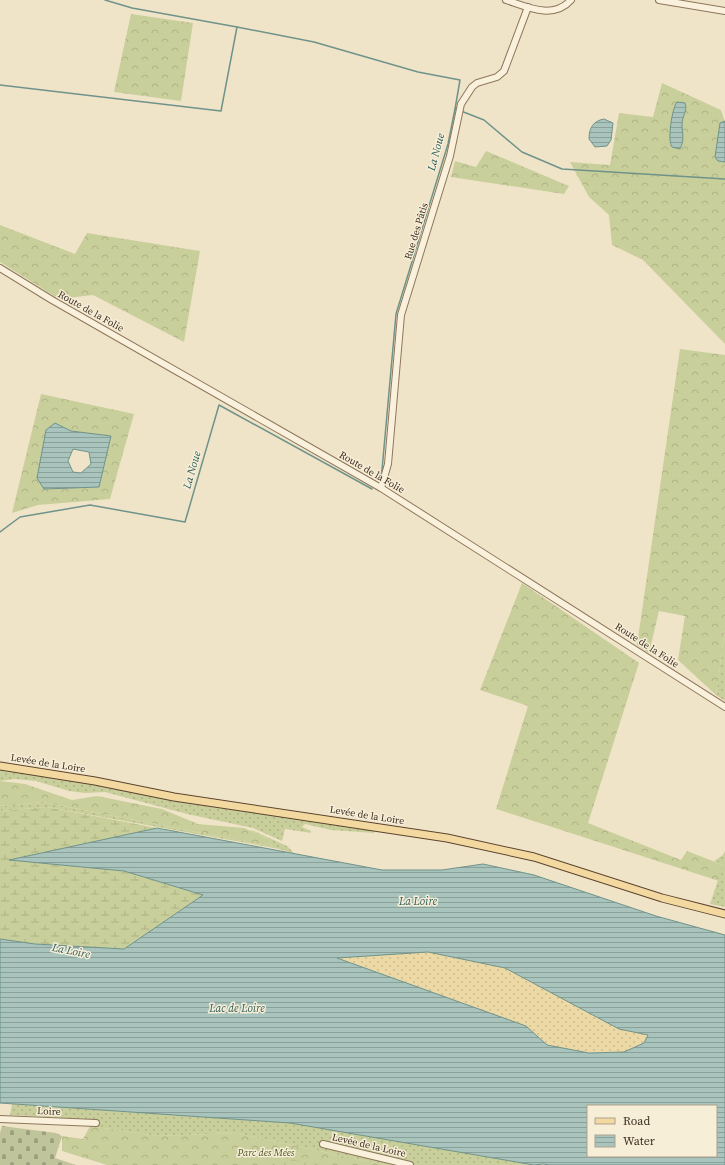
<svg xmlns="http://www.w3.org/2000/svg" width="725" height="1165" font-family="'Source Serif 4',serif">
<style>
.grass{fill:url(#grass-dots)}
.forest{fill:url(#forest-crowns);fill-rule:evenodd}
.wetland{fill:url(#wetland-marsh)}
.sand{fill:url(#sand-dots)}
.cemetery{fill:url(#cemetery-stones)}
.water{fill:url(#water-rules);stroke:#6f938a;fill-rule:evenodd}
.lines{fill:none;stroke-linecap:round;stroke-linejoin:round}
.stream{stroke:#6f938a;stroke-width:1.5}
.minor-casing{stroke:#8d765c;stroke-width:8}
.major-casing{stroke:#5b4430;stroke-width:9}
.minor{stroke:#faf1dc;stroke-width:6}
.major{stroke:#f3d9a0;stroke-width:7}
.labels{text-anchor:middle;dominant-baseline:central;stroke-width:3;stroke-linejoin:round;paint-order:stroke}
.street-label{font-size:10px;fill:#3d2e20;stroke:#f7eed8}
.park-label{font-size:10px;font-style:italic;fill:#4d5a26;stroke:#f7eed8}
.water-label{font-size:11px;font-style:italic;fill:#2f5d5a;stroke:#f7eed8}
</style>
<defs>
<pattern id="grass-dots" width="8" height="8" patternUnits="userSpaceOnUse"><rect width="8" height="8" fill="#c9cf9b"/><path d="M2 2h.1M6 6h.1" fill="none" stroke="#aeb285" stroke-width="1.8" stroke-linecap="round"/></pattern>
<pattern id="forest-crowns" width="20" height="18" patternUnits="userSpaceOnUse"><rect width="20" height="18" fill="#c9cf9b"/><path d="M2 6a3 3 0 1 1 6 0M12 15a3 3 0 1 1 6 0" fill="none" stroke="#aeb285"/></pattern>
<pattern id="wetland-marsh" width="20" height="14" patternUnits="userSpaceOnUse"><rect width="20" height="14" fill="#c9cf9b"/><path d="M1 5h8M5 5V1M11 12h8M15 12V8" fill="none" stroke="#aeb285"/></pattern>
<pattern id="sand-dots" width="8" height="8" patternUnits="userSpaceOnUse"><rect width="8" height="8" fill="#ecd9a5"/><path d="M2 2h.1M6 6h.1" fill="none" stroke="#cbbb8e" stroke-width="1.8" stroke-linecap="round"/></pattern>
<pattern id="cemetery-stones" width="16" height="16" patternUnits="userSpaceOnUse"><rect width="16" height="16" fill="#bfc49a"/><path d="M2 7V4a2 2 0 0 1 4 0v3zM10 15v-3a2 2 0 0 1 4 0v3z" fill="#9ca07d"/></pattern>
<pattern id="water-rules" width="6" height="5" patternUnits="userSpaceOnUse"><rect width="6" height="5" fill="#a9c4bc"/><path d="M0 2.5h6" fill="none" stroke="#8ba098"/></pattern>
</defs>
<rect width="100%" height="100%" fill="#f0e4c8"/>
<g class="grass">
<path d="M725,630V701L716,695Z"/>
<path d="M0,767L211,807L376,830L374,833L331,830L305,824L302,827L311,831V833L285,829L282,841L253,828L187,814L105,792L85,793L69,791L36,781L15,779L0,781Z"/>
<path d="M43,802L272,847L269,839L249,830L254,831L287,846L295,854L279,849L47,807L0,811V806Z"/>
<path d="M725,851V907L710,904L723,865L714,861L723,855Z"/>
<path d="M12,1104L290,1123L534,1165H385L235,1133L158,1136L90,1126V1119L10,1115Z"/>
</g>
<g class="forest">
<path d="M131,14L193,23L181,101L114,92Z"/>
<path d="M662,83L721,110L725,122V344L643,260L612,245L609,215L589,197L570,162L610,165L619,113L653,117Z"/>
<path d="M486,151L569,186L564,194L451,177L455,161L476,167Z"/>
<path d="M0,225L75,254L87,233L200,251L184,342L93,295L59,299L0,262Z"/>
<path d="M680,349L725,355V630L716,695L678,660L685,616L659,611L649,653L637,645Z"/>
<path d="M41,394L134,414L110,499L38,505L12,513ZM71,431L111,436L99,487L45,489Z"/>
<path d="M522,583L639,663L588,823L681,860L687,851L723,865L719,881L496,809L528,706L480,690Z"/>
<path d="M0,781L25,784L72,800L97,796L162,809L198,824L244,828L269,839L272,847L43,802L0,806Z"/>
<path d="M90,1126L158,1136L235,1133L385,1165H107L62,1151V1136L83,1139Z"/>
</g>
<g class="wetland">
<path d="M47,807L157,828L11,860L124,871L203,895L124,949L35,944L0,939V811Z"/>
<path d="M282,1157L317,1165H274Z"/>
</g>
<path class="sand" d="M428,952L505,968L619,1029L648,1035L644,1043L624,1052L589,1053L547,1045L526,1026L336,957Z"/>
<path class="cemetery" d="M2,1126L56,1133L62,1136L55,1158L76,1165H0V1133Z"/>
<g class="water">
<path d="M677,102L685,103C688,111 682,116 682,124C682,134 685,139 680,149L672,147C667,141 672,108 677,102Z"/>
<path d="M604,119L613,123L611,140L607,146L595,147L589,139C589,128 593,121 604,119Z"/>
<path d="M725,121V162L718,161L715,157L720,123Z"/>
<path d="M55,423L71,431L111,436L99,487L44,489L37,478L46,430ZM73,449L89,452L91,464L81,473L73,472L68,461Z"/>
<path d="M157,828L382,870H442L483,864L534,875L656,916L725,935V1165H550L543,1164L534,1165L290,1123L0,1103V939L35,944L124,949L203,895L124,871L9,860ZM428,952L505,968L619,1029L648,1035L644,1043L624,1052L589,1053L547,1045L526,1026L337,958ZM588,1106H716V1156H588Z"/>
</g>
<g class="lines">
<g class="stream">
<path d="M105,0L132,8L237,27"/>
<path d="M0,85L221,111L237,27L314,42L418,72L460,80L455,109"/>
<path d="M461,111L484,120L522,152L562,169L725,179"/>
<path d="M377,479L382,470L396,314L448,144L455,109L457,110"/>
<path d="M0,532L20,517L90,505L185,522L219,405L372,489"/>
</g>
<g class="minor-casing">
<g id="minor">
<path d="M506,0C527,7 553,20 571,0"/>
<path d="M659,0L725,11"/>
<path d="M0,268L52,300L381,488L725,707"/>
<path d="M381,488L388,464L401,315L450,156L461,104L472,87L477,83L497,77L504,71L528,7"/>
<path d="M0,1119L96,1123"/>
<path d="M323,1144L410,1165"/>
</g>
</g>
<g class="major-casing">
<path id="major" d="M0,766L95,781L174,797L447,838L534,857L662,898L725,914"/>
</g>
<use href="#minor" class="minor"/>
<use href="#major" class="major"/>
</g>
<g class="labels">
<g class="street-label">
<text transform="translate(416 231) rotate(-73)">Rue des Pâtis</text>
<text transform="translate(91 311) rotate(29)">Route de la Folie</text>
<text transform="translate(372 472) rotate(30)">Route de la Folie</text>
<text transform="translate(647 645) rotate(33)">Route de la Folie</text>
<text transform="translate(48 763) rotate(9)">Levée de la Loire</text>
<text transform="translate(367 815) rotate(9)">Levée de la Loire</text>
<text transform="translate(49 1111) rotate(3)">Loire</text>
<text transform="translate(369 1145) rotate(13)">Levée de la Loire</text>
</g>
<g class="park-label">
<text x="266" y="1152">Parc des Mées</text>
</g>
<g class="water-label">
<text transform="translate(436 152) rotate(-75)">La Noue</text>
<text transform="translate(192 470) rotate(-74)">La Noue</text>
<text x="418" y="901">La Loire</text>
<text transform="translate(71 951) rotate(11)">La Loire</text>
<text x="237" y="1008">Lac de Loire</text>
</g>
</g>
<rect x="587" y="1105" width="130" height="52" fill="#f7eed8" stroke="#ada18e"/>
<rect x="595" y="1118" width="20" height="6" fill="#f3d9a0" stroke="#ada18e"/>
<text x="623" y="1125" font-size="12" fill="#3d2e20">Road</text>
<rect x="595" y="1135" width="20" height="12" fill="url(#water-rules)" stroke="#ada18e"/>
<text x="623" y="1145" font-size="12" fill="#3d2e20">Water</text>
</svg>
